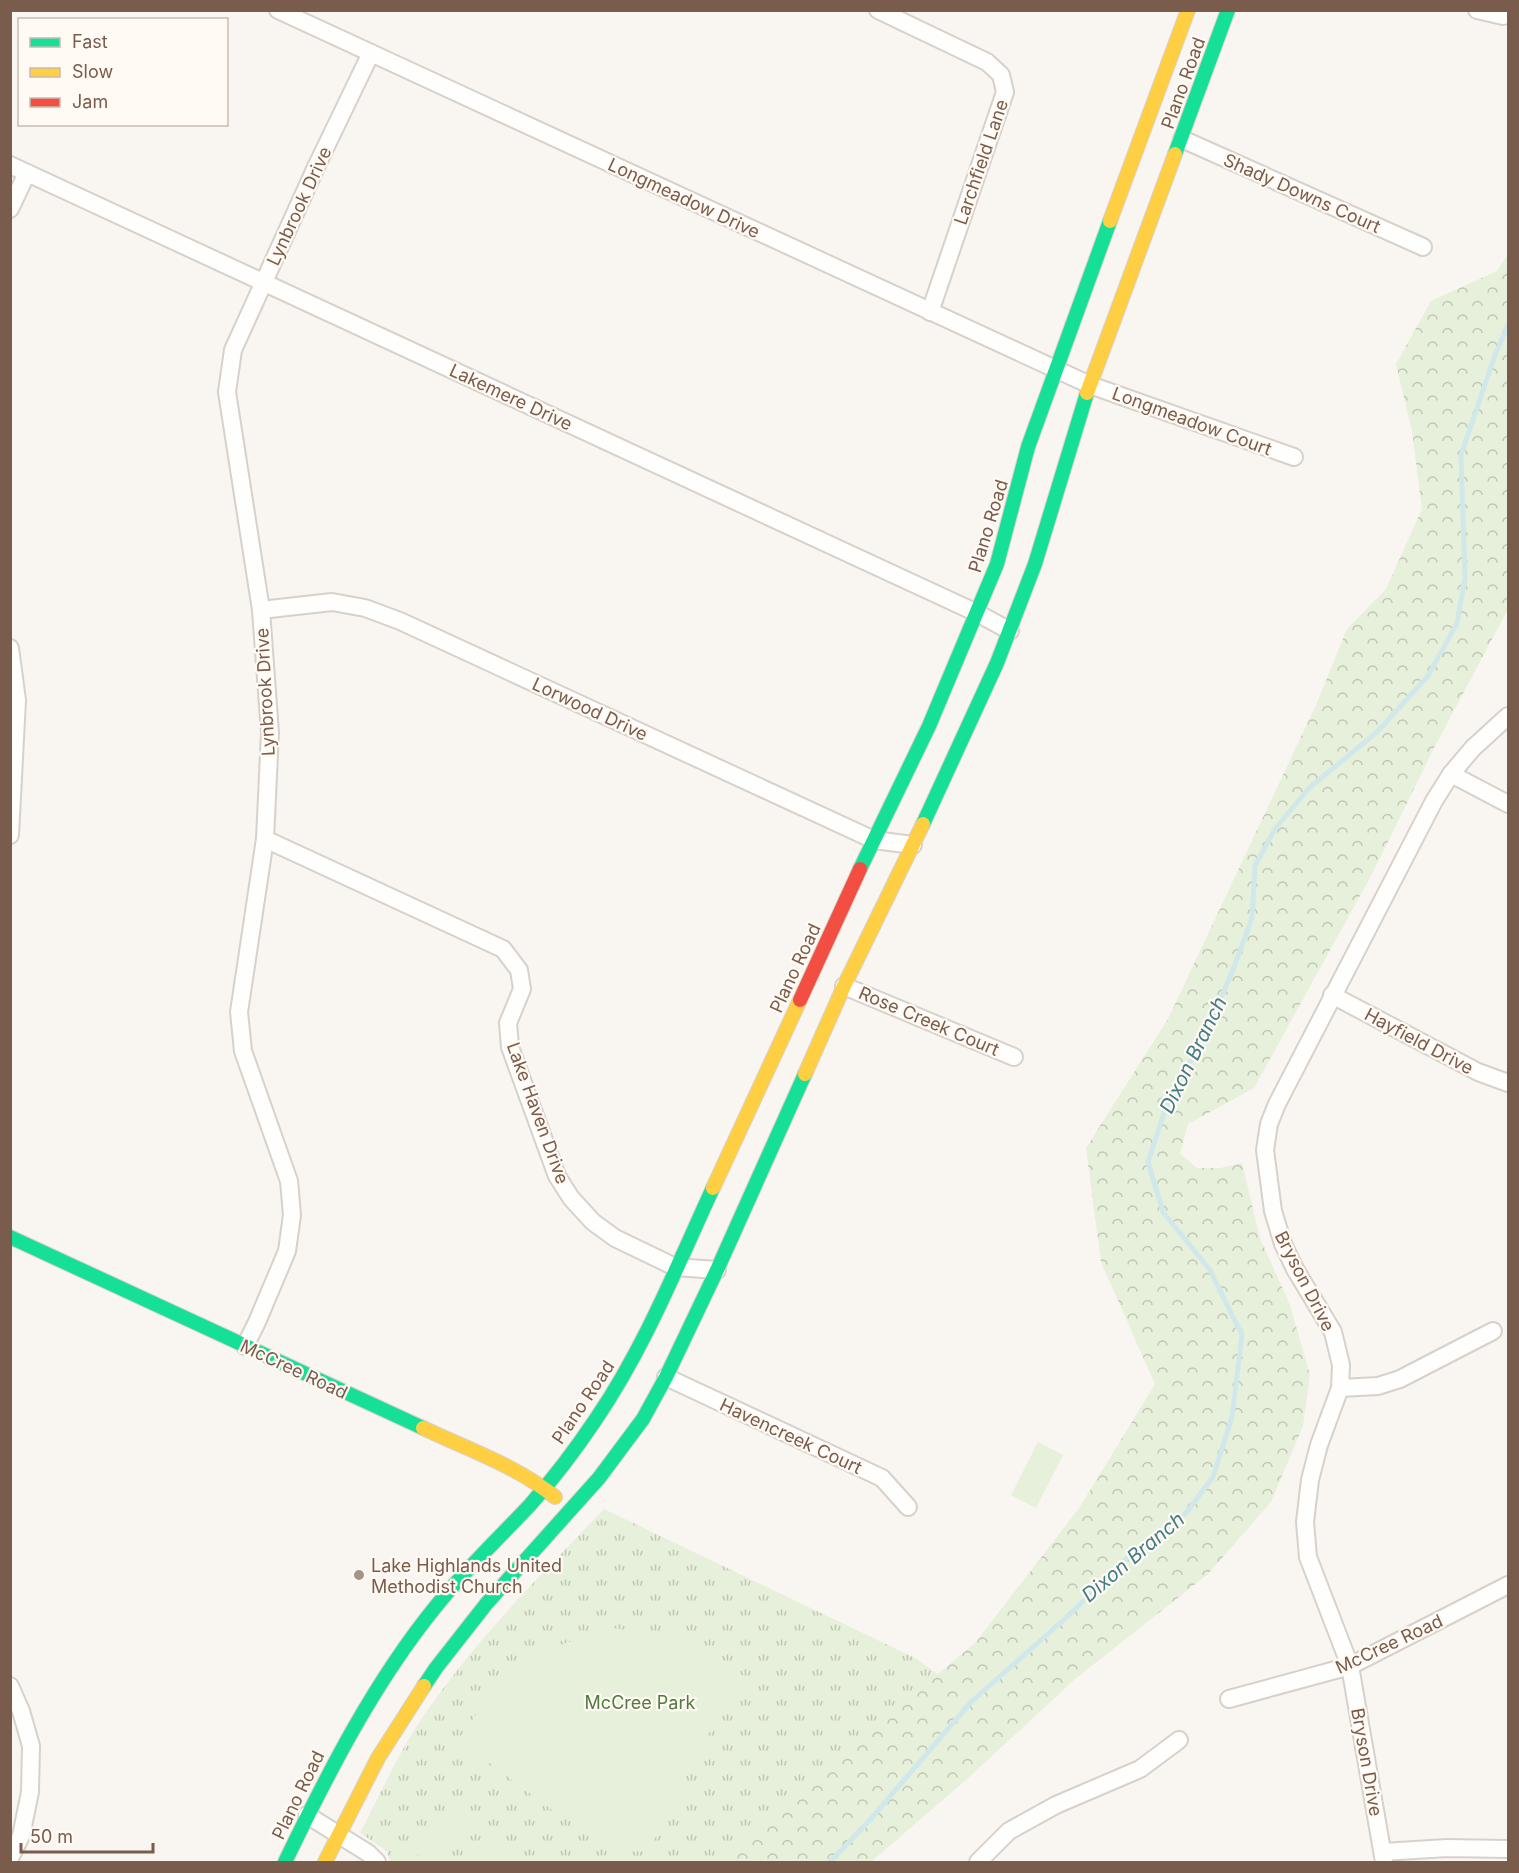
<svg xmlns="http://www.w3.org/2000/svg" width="1519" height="1873" font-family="Inter,sans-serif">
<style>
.grass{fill:url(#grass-tufts)}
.forest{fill:url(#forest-crowns)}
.pitch{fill:#e7f0db}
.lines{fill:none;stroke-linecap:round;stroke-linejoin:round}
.stream{stroke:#d0e8ea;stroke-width:5}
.street-casing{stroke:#d7d1cb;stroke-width:20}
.fast-casing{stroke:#d9d2cb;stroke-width:16}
.slow-casing{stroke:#d9d2cb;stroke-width:16}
.jam-casing{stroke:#d9d2cb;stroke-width:16}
.street{stroke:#fefefd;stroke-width:16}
.fast{stroke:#16e098;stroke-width:14}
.slow{stroke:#ffcf43;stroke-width:14}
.jam{stroke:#f24e42;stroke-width:14}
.poi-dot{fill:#a69286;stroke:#fffaf3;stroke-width:2}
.labels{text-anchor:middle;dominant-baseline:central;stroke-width:4.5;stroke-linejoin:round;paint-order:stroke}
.street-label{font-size:18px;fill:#7a5c4d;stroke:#fffaf3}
.poi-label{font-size:18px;fill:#7a5c4d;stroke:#fffaf3;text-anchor:start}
.park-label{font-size:18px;fill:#537a41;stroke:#fffaf3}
.water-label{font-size:20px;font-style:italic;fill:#437c86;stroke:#fffaf3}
</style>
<defs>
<pattern id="grass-tufts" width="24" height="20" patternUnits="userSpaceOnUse" patternTransform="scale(1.5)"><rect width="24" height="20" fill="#e7f0db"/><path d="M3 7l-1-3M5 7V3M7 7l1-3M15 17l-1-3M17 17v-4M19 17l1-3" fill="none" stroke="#c0c6b4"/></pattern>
<pattern id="forest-crowns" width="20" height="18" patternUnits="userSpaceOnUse" patternTransform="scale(1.5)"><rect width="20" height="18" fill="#e7f0db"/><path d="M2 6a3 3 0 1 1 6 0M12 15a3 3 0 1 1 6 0" fill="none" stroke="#c0c6b4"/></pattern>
</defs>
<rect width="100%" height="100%" fill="#f9f5f0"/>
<path class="grass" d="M604,1509L917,1659L941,1677L817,1862H390L387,1851L360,1833C383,1788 404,1741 434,1701C484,1631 545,1571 604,1509Z"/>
<path class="forest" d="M1508,254V609L1433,750L1372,874L1254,1088L1188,1124L1180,1154L1197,1168H1220L1242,1163L1260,1238L1290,1305L1310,1375L1303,1426L1271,1502L1208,1574L1075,1679L967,1779L871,1862H714L975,1643L1080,1507L1155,1384L1101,1262L1086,1148L1168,1019L1316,705L1347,629L1386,589L1422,509L1412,431L1396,364L1431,301L1497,271Z"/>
<g class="pitch">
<path d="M1038,1442L1063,1455L1036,1508L1011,1495Z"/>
<path d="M611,1628L661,1634L732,1664L744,1678L680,1779L685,1796L646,1851L624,1852L592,1834L555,1812L458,1740L494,1689L520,1661L560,1645Z"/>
<path d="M458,1806L478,1828L440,1862H425L412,1849Z"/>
<path d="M485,1835L505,1857L499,1862H455Z"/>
</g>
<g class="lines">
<path class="stream" d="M830,1862L869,1821L971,1702L1066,1618L1127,1558L1186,1513L1213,1477L1232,1417L1242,1335L1210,1270L1163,1212L1148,1162L1169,1098L1202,1041L1231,975L1252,918L1255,866L1275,829L1309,788L1377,732L1428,676L1457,623L1465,578L1461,455L1495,355L1508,325"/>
<g class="street-casing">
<g id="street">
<path d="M278,10L1090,385L1294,457"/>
<path d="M878,10L987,62L1001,75L1005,92L930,312"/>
<path d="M1477,10L1503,16L1508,14"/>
<path d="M1182,139L1423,247"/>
<path d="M10,165L977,613L1010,631"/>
<path d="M10,209L27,173"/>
<path d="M261,610L332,602L365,608L400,621L874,840L913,845"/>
<path d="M10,648L17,700L10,835"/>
<path d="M1451,774L1508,804"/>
<path d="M265,839L503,949L519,970L522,989L508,1023L510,1047L557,1176L571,1198L593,1222L615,1238L675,1267L717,1270"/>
<path d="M844,986L1014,1057"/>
<path d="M1332,995L1478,1072L1508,1083"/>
<path d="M245,1346L257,1322L287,1251L292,1215L289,1181L243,1051L239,1012L265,839L270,733L261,610L227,392L233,350L317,165L371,53"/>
<path d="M666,1377L882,1478L908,1507"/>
<path d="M1340,1388L1378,1386L1400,1379L1493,1331"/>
<path d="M10,1686L21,1711L31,1746L30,1792L21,1836L10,1858"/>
<path d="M1229,1699L1350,1666L1508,1585"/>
<path d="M307,1815L368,1853L377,1862"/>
<path d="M1383,1852L1447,1848L1508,1849"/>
<path d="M978,1862L1009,1831L1056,1805L1140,1769L1179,1740"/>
<path d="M1384,1862L1350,1666L1308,1557L1305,1522L1310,1480L1319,1445L1340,1388L1341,1365L1333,1332L1295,1269L1283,1244L1273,1211L1265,1150L1269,1124L1277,1104L1434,801L1451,774L1473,748L1508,716"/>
</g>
</g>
<g class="fast-casing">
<g id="fast">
<path d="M1175,154L1228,10"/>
<path d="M923,824L997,663L1035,564L1087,393"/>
<path d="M860,869L929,726L997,564L1028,447L1110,221"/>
<path d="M10,1237L423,1428"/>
<path d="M424,1686L436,1668L487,1603L599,1478L643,1419L666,1377L717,1270L805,1074"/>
<path d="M285,1862C328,1773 374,1682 437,1605C466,1569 499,1538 530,1505C554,1478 576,1449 596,1419C645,1347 677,1266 713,1188"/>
</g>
</g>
<g class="slow-casing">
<g id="slow">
<path d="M1110,221L1188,10"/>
<path d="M1087,393L1175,154"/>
<path d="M805,1074L844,986L923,824"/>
<path d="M713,1188L800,1000"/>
<path d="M423,1428C467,1449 517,1466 555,1497"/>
<path d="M325,1862L378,1758L424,1686"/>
</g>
</g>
<g class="jam-casing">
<path id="jam" d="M800,1000L860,869"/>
</g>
<use href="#street" class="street"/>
<use href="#fast" class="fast"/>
<use href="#slow" class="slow"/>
<use href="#jam" class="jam"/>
</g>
<circle class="poi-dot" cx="359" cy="1575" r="6"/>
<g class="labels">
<g class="street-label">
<text transform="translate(1183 83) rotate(-70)">Plano Road</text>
<text transform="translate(981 162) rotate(-71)">Larchfield Lane</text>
<text transform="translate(1302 193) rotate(24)">Shady Downs Court</text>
<text transform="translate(684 198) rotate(25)">Longmeadow Drive</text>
<text transform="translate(299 206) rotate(-65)">Lynbrook Drive</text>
<text transform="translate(511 397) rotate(25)">Lakemere Drive</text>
<text transform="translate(1192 421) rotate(20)">Longmeadow Court</text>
<text transform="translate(988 526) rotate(-73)">Plano Road</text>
<text transform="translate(265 692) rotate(-93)">Lynbrook Drive</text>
<text transform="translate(590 709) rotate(25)">Lorwood Drive</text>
<text transform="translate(795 968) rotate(-65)">Plano Road</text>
<text transform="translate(929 1021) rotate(23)">Rose Creek Court</text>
<text transform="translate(1419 1041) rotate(28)">Hayfield Drive</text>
<text transform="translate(538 1113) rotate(70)">Lake Haven Drive</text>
<text transform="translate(1305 1281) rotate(63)">Bryson Drive</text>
<text transform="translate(294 1369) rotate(25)">McCree Road</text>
<text transform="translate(583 1402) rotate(-56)">Plano Road</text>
<text transform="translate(791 1436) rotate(25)">Havencreek Court</text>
<text transform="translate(1389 1644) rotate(-25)">McCree Road</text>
<text transform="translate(1367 1762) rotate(80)">Bryson Drive</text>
<text transform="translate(298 1795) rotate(-64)">Plano Road</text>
</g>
<g class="poi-label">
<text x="371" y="1565">Lake Highlands United<tspan x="371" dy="21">Methodist Church</tspan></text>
</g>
<g class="park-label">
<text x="640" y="1702">McCree Park</text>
</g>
<g class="water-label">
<text transform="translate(1193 1055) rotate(-64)">Dixon Branch</text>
<text transform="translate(1133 1557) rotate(-40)">Dixon Branch</text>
</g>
</g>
<rect width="1519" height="1873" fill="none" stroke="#7a5c4d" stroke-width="24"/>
<rect x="18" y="18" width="210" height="108" fill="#fffaf3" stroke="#cabbb1" stroke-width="1.5"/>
<rect x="30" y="38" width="30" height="9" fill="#16e098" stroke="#cabbb1" stroke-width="1.5"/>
<text x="72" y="48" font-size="18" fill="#7a5c4d">Fast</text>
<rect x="30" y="68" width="30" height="9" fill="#ffcf43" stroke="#cabbb1" stroke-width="1.5"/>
<text x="72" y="78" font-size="18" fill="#7a5c4d">Slow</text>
<rect x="30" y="98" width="30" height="9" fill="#f24e42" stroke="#cabbb1" stroke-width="1.5"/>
<text x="72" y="108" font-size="18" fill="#7a5c4d">Jam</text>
<path d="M21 1843v9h132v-9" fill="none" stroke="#7a5c4d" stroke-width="3"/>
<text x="30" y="1843" font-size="18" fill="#7a5c4d" stroke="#fffaf3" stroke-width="4.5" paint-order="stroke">50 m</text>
</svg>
